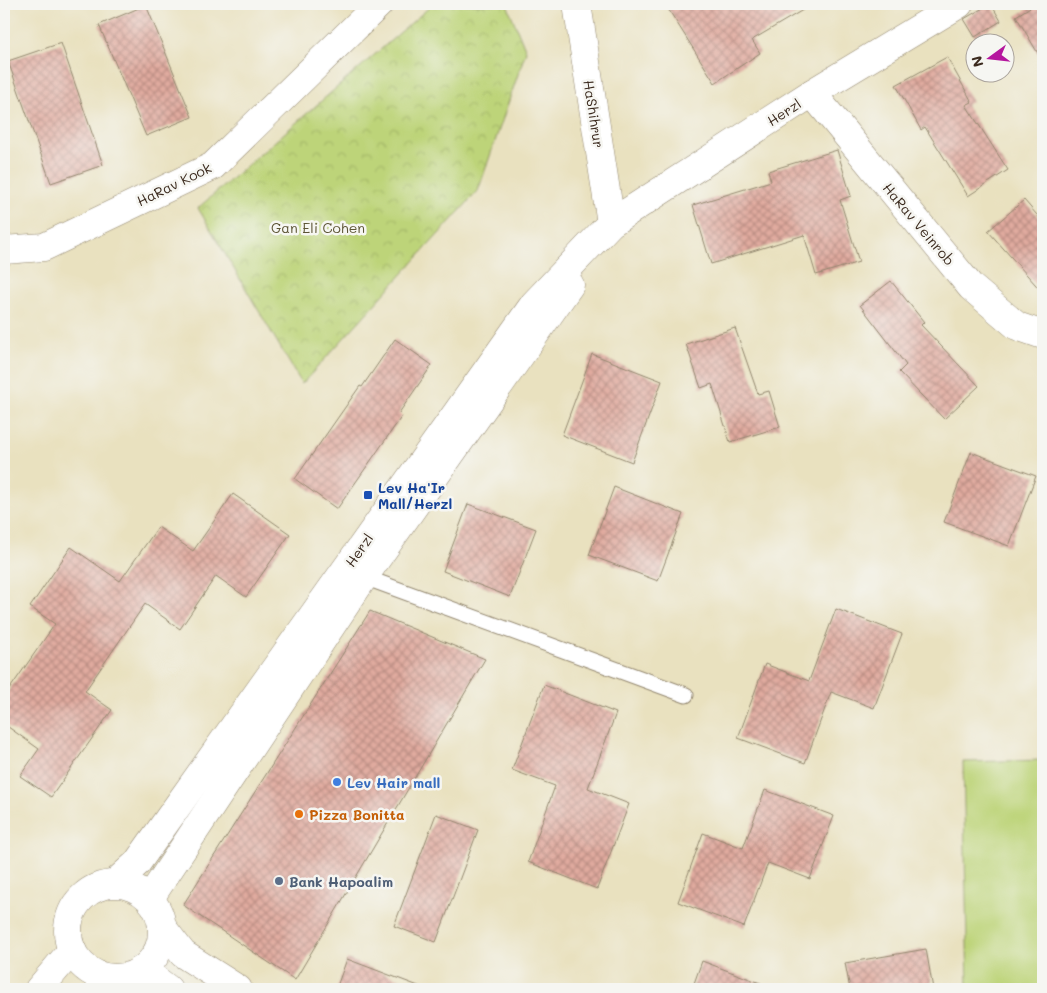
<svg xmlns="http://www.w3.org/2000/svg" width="1047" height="993" font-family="Mali,sans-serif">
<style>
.green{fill:#bdd479;stroke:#7c7f4c}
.park{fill:url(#park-crowns);stroke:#7c7f4c}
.building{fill:url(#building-cross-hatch)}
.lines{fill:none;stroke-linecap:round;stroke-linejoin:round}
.lane-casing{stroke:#92866e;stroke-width:17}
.street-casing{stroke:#92866e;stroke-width:29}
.secondary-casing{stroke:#92866e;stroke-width:29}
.lane{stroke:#fff;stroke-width:15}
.street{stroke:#fff;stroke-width:28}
.secondary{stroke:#fff;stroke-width:28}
.transit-dot{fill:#1a4fb4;stroke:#f6f6f2;stroke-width:2}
.shop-dot{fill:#3f7fe0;stroke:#f6f6f2;stroke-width:2}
.food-dot{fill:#e8710a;stroke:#f6f6f2;stroke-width:2}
.service-dot{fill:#5c6f8a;stroke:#f6f6f2;stroke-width:2}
.labels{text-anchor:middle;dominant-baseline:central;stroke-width:5;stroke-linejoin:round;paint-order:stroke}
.street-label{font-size:14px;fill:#3b2a1e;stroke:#f6f6f2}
.park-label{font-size:14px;fill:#5c5435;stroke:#f6f6f2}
.transit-label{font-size:14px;font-weight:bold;fill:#164399;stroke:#f6f6f2;text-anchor:start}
.shop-label{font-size:14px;font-weight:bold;fill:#366cbe;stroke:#f6f6f2;text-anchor:start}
.food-label{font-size:14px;font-weight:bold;fill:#c56008;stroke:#f6f6f2;text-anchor:start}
.service-label{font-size:14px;font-weight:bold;fill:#4e5e75;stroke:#f6f6f2;text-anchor:start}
</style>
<defs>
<pattern id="park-crowns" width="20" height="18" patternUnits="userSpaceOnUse" patternTransform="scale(1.25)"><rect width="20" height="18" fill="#bdd479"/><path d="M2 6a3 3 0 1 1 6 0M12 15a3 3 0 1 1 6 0" fill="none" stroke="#a3b668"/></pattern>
<pattern id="building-cross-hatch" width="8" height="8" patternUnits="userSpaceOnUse" patternTransform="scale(1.25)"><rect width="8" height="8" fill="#e0aa9f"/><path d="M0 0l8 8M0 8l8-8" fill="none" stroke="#b78b81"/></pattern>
</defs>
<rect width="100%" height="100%" fill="#f6f6f2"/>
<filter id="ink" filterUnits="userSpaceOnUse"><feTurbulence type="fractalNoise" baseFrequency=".02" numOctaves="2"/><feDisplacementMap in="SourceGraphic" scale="10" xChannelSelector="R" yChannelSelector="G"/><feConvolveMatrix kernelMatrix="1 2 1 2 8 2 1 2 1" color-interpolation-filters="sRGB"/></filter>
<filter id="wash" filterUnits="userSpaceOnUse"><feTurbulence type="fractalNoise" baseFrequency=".0096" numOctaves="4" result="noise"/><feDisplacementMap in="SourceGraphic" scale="20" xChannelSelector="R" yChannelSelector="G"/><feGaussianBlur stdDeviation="1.12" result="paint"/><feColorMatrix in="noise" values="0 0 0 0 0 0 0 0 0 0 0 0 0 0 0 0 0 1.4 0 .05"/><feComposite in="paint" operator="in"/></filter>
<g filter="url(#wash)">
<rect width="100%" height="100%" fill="#e9e1bf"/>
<path class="green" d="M1043,760V989H968L963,762Z"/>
<path class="park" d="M433,4H507L526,51L478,191L302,384L198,208Z"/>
<g id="blocks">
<g class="building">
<path d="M665,4H813L752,40L760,53L715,83Z"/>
<path d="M990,4H991L1001,21L975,37L964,19Z"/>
<path d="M1035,4H1043V62L1016,16Z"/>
<path d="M146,5L192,117L146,136L99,25Z"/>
<path d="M61,43L103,165L51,183L8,61Z"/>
<path d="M947,57L972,102L966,105L1008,170L968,196L925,127L921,130L896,85Z"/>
<path d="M837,150L851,196L840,200L859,262L816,275L804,235L711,264L693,205L771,181L768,171Z"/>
<path d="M1024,200L1043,222V293L988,231Z"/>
<path d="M891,281L924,322L921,325L979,386L944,419L899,372L906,365L860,305Z"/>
<path d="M735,328L758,394L769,391L780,427L730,442L712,384L701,388L686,344Z"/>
<path d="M395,339L432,365L399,413L402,416L337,509L295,479L360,386L362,387Z"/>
<path d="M592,354L662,381L632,462L562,435Z"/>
<path d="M971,452L1036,476L1009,546L944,522Z"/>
<path d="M614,487L683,514L658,581L589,555Z"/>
<path d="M233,494L290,534L246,597L216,576L180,629L145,604L85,691L112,710L51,797L20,776L39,749L4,724V697L55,624L30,607L71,547L120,581L158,527L193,551Z"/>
<path d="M468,504L536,529L510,597L443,571Z"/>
<path d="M836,609L902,634L874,708L831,692L805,763L738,738L765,664L809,681Z"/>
<path d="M370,611L485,659L295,980L183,905Z"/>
<path d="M544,685L616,713L588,788L629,804L597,889L528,862L555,786L512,770Z"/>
<path d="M765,790L834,816L810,879L768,863L744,927L678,902L703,833L743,848Z"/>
<path d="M436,814L478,830L436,942L394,926Z"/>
<path d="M926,949L933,989H850L845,963Z"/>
<path d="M347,959L421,987V989H336Z"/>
<path d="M702,961L771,987L770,989H692Z"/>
</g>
</g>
</g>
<g filter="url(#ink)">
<use href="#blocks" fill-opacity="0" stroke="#92866e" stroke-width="1"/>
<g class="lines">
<g class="lane-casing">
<path id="lane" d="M364,577L686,695"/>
</g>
<g class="street-casing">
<g id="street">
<path d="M577,4L611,223"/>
<path d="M812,93L971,287L1017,326L1043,335"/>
<path d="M4,250L44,247L213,166L379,4"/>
</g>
</g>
<g class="secondary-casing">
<g id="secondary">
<path d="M115,883L137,863L534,304L611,223L812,93L959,4"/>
<circle cx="115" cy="931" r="47"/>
<path d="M150,898L364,577L570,285"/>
<path d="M163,928L183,954L238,989"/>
<path d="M143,970L168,989"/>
<path d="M39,989L72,950"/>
</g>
</g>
<use href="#lane" class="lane"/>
<use href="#street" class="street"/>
<use href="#secondary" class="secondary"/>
</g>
</g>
<rect class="transit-dot" x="363" y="490" width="10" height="10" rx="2.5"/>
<circle class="shop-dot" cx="337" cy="782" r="5"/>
<circle class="food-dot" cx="299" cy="814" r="5"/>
<circle class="service-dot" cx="279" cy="881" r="5"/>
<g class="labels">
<g class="street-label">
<text transform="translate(784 112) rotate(-33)">Herzl</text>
<text transform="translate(594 114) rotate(81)">HaShihrur</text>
<text transform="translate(174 184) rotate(-26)">HaRav Kook</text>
<text transform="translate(919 224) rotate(50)">HaRav Veinrob</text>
<text transform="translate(359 550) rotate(-55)">Herzl</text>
</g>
<g class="park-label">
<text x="318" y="227">Gan Eli Cohen</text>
</g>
<g class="transit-label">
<text x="378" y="487">Lev Ha'Ir<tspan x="378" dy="16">Mall/Herzl</tspan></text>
</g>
<g class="shop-label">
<text x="347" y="782">Lev Hair mall</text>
</g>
<g class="food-label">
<text x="309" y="814">Pizza Bonitta</text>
</g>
<g class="service-label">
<text x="289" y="881">Bank Hapoalim</text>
</g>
</g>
<rect width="1047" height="993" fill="none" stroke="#f6f6f2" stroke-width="20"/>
<g transform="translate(990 58) rotate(255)"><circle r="24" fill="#f6f6f2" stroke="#aba49d"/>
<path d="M0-4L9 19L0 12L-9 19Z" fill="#b5179e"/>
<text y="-8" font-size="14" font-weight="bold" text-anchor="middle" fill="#3b2a1e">N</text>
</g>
</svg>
